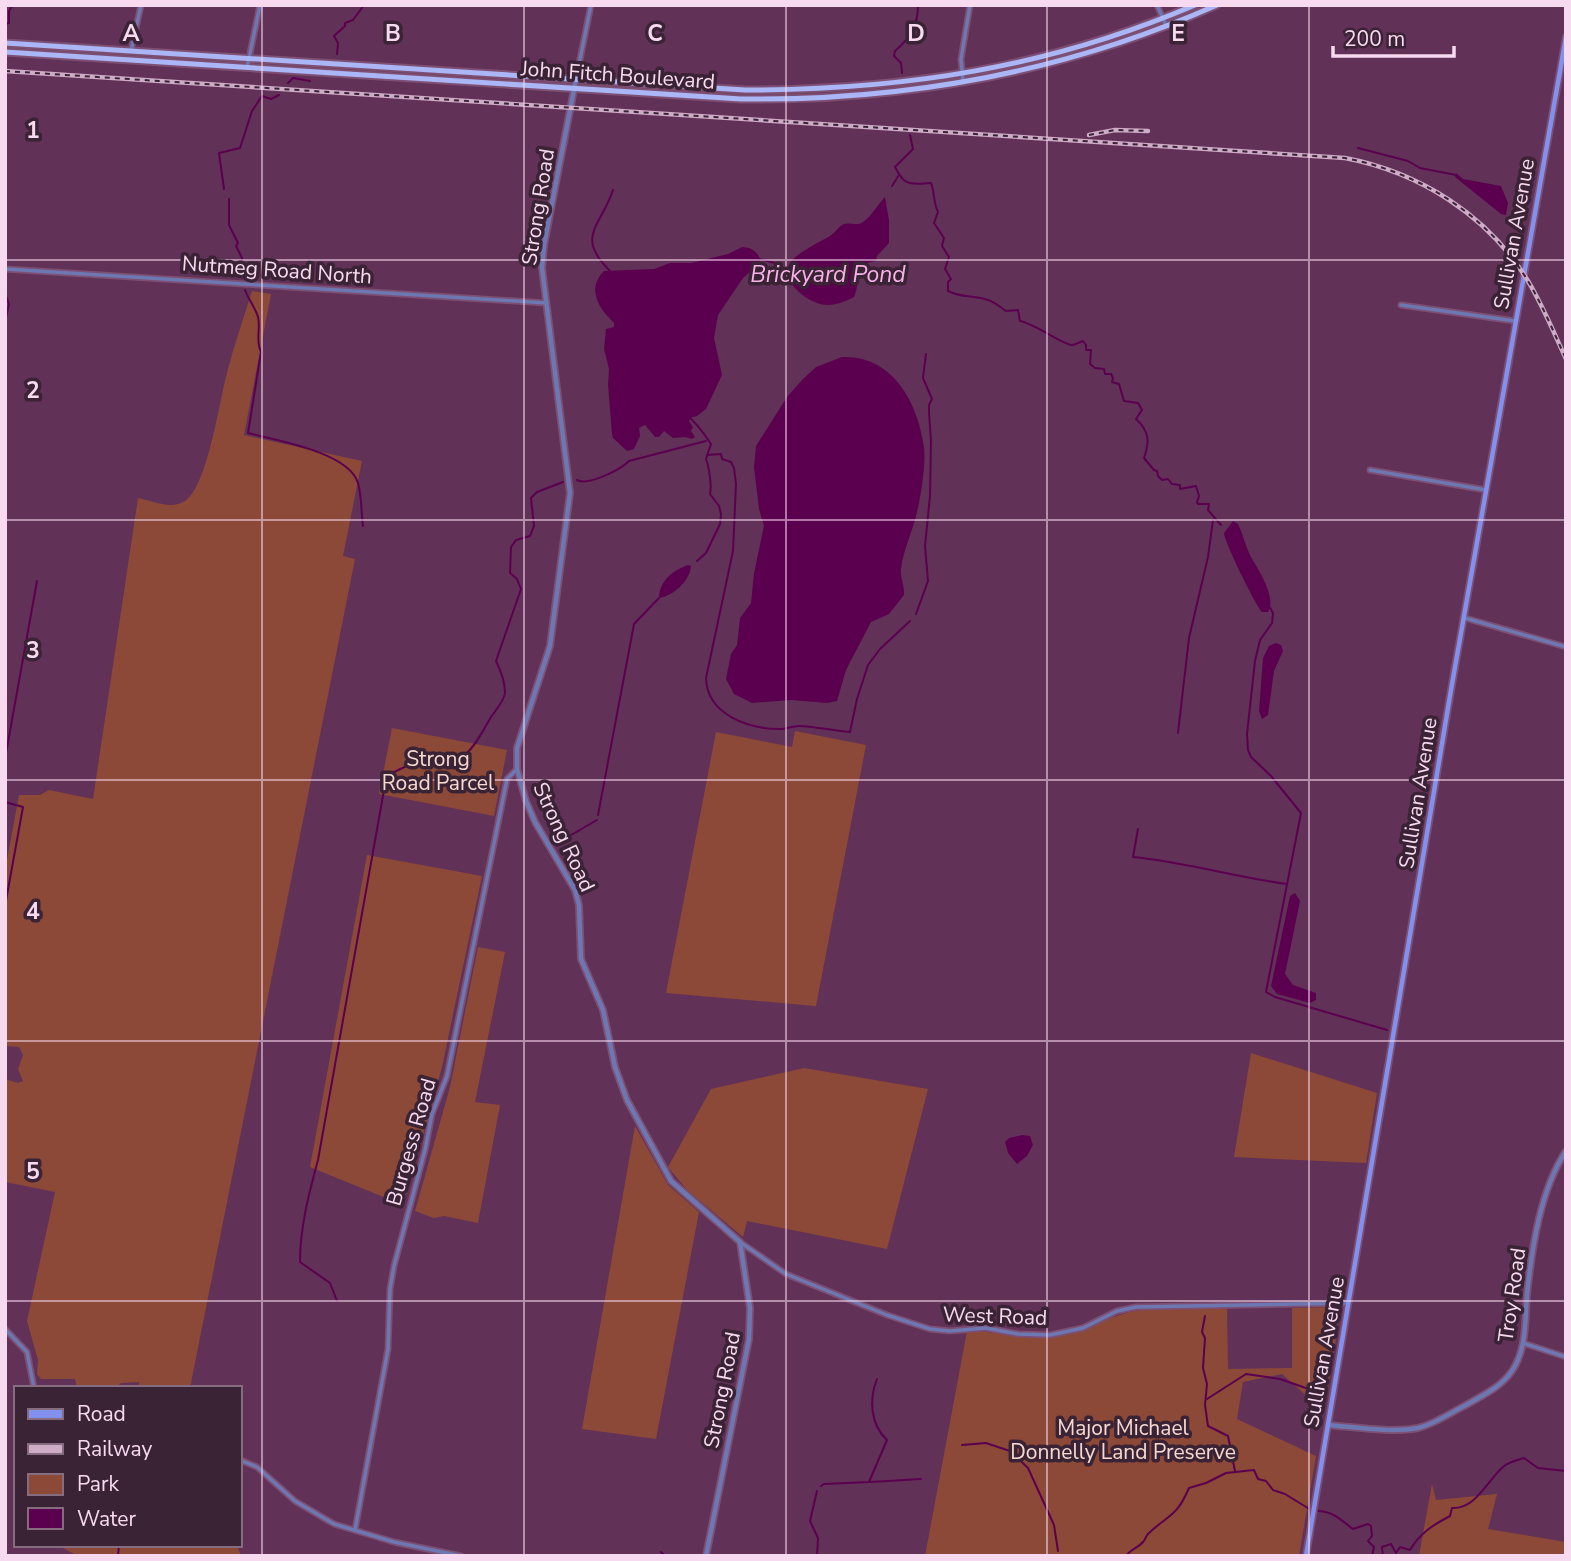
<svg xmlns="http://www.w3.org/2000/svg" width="1571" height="1561" font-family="'Nunito Sans',sans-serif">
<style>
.green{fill:#8c4937}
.water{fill:#5b004f}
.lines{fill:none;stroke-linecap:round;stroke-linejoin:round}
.stream{stroke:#5b004f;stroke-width:2}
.minor-casing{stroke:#7d4f73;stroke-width:7}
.tertiary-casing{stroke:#7d4f73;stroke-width:8}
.secondary-casing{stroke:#7d4f73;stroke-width:8}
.trunk-casing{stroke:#7d4f73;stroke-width:9}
.minor{stroke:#6d77b2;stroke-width:3.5}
.tertiary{stroke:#6d77b2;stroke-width:4.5}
.secondary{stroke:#8290ee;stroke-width:4.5}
.trunk{stroke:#aab6f6;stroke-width:5}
.rail-casing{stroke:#ceabc6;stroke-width:4.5}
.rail{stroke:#3a2334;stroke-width:2;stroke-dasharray:5;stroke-linecap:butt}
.grid{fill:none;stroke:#f8daf0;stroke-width:2;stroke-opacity:0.55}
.labels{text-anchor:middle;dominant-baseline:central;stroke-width:7;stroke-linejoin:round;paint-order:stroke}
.street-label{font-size:21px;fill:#f8daf0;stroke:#3a2334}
.park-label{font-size:21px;fill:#f6d9d0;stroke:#3a2334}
.water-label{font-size:23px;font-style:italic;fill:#f8b2e7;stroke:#3a2334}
.grid-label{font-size:23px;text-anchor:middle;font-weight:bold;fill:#f8daf0;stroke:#3a2334;stroke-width:7;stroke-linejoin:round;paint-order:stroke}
</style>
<rect width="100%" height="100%" fill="#623158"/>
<g class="green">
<path d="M252,291L271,294L244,435L362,461L343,556L355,559L190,1388H139V1382L121,1383L115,1388H77L75,1379H41L37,1374L38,1360L27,1321L55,1192L5,1182V1079L18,1083L23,1081L18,1069L23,1055L19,1047L5,1046V871L19,795H40L49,790L93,799L138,498C153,501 171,510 185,501C208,486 220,397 228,369C235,342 244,317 252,291Z"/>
<path d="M392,728L507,750L494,816L379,794Z"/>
<path d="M795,731L866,745L816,1006L666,993L716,732L792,747Z"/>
<path d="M367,855L482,876L442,1067L403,1205L310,1167Z"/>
<path d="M478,947L505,952L475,1102L500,1105L478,1223L444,1216L434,1218L415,1211L450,1087Z"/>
<path d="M1251,1053L1377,1093L1366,1163L1234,1157Z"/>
<path d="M804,1068L928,1089L887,1249L747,1221L743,1237L687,1190L668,1167L711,1089Z"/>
<path d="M635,1126L668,1185L699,1212L656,1439L582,1429Z"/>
<path d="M1341,1307L1326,1401L1309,1398L1282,1374L1243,1382L1237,1419L1316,1456L1299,1556H925L967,1331C996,1330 1024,1341 1053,1337C1083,1333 1106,1317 1134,1311C1164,1306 1197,1309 1227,1309L1228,1369L1292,1368V1308Z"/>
<path d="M1432,1484L1436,1500L1497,1494L1488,1529L1566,1542V1556H1419Z"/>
<path d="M57,1545H237L241,1556H78Z"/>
</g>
<g class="water">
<path d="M1456,173L1463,179L1501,186L1508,203L1506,215L1501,214L1455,177Z"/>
<path d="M885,197L889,220V243L877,256L876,261C851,264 862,280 854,297C846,301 837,305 828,305C811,306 779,282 790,263C795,254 821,241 830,236C835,233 838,227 842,225C850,221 856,227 863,222C872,216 877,205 885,197Z"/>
<path d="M742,247C751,247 761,253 760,263L743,278L718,315L714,338L722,375L706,409L697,416L690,418L689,421L693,427L691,431L695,437L692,439L685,437L673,438L664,431L659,437H655L645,425L639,428L640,436L634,449L627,451L613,438L612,434L608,385L609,369L604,349L606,329L614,327V323C599,309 586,289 604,271L654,269L670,263H691L728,254Z"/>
<path d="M842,357C893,355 918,403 924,447C926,464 921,495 917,512C913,530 903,551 901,569C900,578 905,586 904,595L889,614L871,622L846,670L837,701L827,703L791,700L752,703L734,694L726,679L731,654L737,645L740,618L751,603L754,573L764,526L759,509L754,467L756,446L787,397L803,379L816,367Z"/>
<path d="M1233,521L1238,524C1243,534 1245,545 1250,555C1258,570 1277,596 1268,612H1262C1256,606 1224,541 1224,533Z"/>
<path d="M688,565L691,566C690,581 673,596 659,598C659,581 673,570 688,565Z"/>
<path d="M1276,643L1281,645L1283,651L1274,671L1268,715L1262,719L1259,711L1263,658L1269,646Z"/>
<path d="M1295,893L1300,901L1285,974L1293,985L1316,993V1000L1310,1003L1277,994L1271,986L1290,896Z"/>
<path d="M1022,1135L1030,1136L1033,1145L1027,1156L1017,1164L1008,1153L1005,1142L1009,1138Z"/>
</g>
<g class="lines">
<g class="stream">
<path d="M5,24L9,23V11L13,5"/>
<path d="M337,54L338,43L334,36L345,26V23L353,20L364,5"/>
<path d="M902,73L901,63L894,56L895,51C911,37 918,26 918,5"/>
<path d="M288,83L293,78L310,81"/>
<path d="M910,135L913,149L895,167C905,187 910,184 931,183C935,193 933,202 938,212L934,223L944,238L942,246L949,257L945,269L951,279L948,282V291C961,298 975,295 988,300C995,302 1000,307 1006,311L1018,310L1020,321C1036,324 1061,344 1072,345C1076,345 1079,342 1083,341L1086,345V350H1091L1090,364L1095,368L1104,369L1105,374H1111L1113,378L1112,382L1119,384L1124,401L1138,403L1142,410L1136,419C1149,431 1150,441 1144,458L1154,470L1157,471L1158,476L1162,480L1168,479L1172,484L1180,485V489L1196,486L1199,496L1197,502L1198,504H1209L1208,510L1221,525"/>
<path d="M1358,148L1408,161L1420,168L1456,175"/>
<path d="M892,186L899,175"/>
<path d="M224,189L219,153L240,148L252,111L262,96L271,99L279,95"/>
<path d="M229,199V225L238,243L236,246L242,258L243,270"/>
<path d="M759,259L775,263"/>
<path d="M611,272C574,236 601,227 613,190"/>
<path d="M245,290C248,299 255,307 258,317C261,330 255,340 261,352L248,433C275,440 349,452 358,483C362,497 361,512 363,526"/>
<path d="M5,293L9,304L5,322"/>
<path d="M690,418C698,425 705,435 711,444L706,459C709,467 712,486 710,494L719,506L721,514L720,524L706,553L697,561"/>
<path d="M707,455L721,454L722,459L731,462L734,468L736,484L733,551L706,678C707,715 749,729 780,729C787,729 794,725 801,726C818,727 834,731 850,732L857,699L868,665L880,649L910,621"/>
<path d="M577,480C588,486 620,470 629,461L706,441"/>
<path d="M1269,606L1273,613L1272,623L1260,640L1255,661L1247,734L1248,750L1251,757L1271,776L1301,813L1266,992L1275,997L1387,1030"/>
<path d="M916,614L928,581L925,546L930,496L931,441L929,413V405L932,399L923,378L926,354"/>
<path d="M1178,733L1189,638L1208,557L1213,520"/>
<path d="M5,759L37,581"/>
<path d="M5,802L23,807L5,906"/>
<path d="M598,815L634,624L659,598"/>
<path d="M1138,829L1133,857C1185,862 1235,877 1287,884"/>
<path d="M566,838L597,820"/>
<path d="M337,1301L330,1283L300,1262C300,1227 309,1193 318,1160L386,779L392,773L432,754C464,774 477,740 491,717C496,710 504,701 505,693C505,682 501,671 496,661L521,589L517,579L510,573L511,547L516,540L530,536L534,526L531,498L537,492L563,482"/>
<path d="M1205,1316L1202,1332L1205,1338L1203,1368L1207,1384L1205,1405L1208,1426L1228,1436L1235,1471"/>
<path d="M1207,1399L1246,1374L1280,1379L1320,1393"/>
<path d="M962,1445L986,1443L1010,1451L1028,1468L1054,1525L1058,1551"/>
<path d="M870,1482L921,1479"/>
<path d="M821,1486L824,1484L869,1482L887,1440C870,1424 869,1399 877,1379"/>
<path d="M1316,1511C1332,1510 1342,1521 1353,1529L1368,1524L1371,1526L1372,1536L1368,1541L1374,1547L1372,1556"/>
<path d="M661,1552L665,1556"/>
<path d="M118,1556L119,1545"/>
<path d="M817,1556L818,1538L810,1521L817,1491"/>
<path d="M1126,1556C1131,1549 1138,1548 1143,1542C1146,1539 1146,1535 1149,1533C1169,1514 1176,1518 1189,1488L1206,1483L1226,1473L1254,1470L1258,1479L1266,1481L1273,1490L1285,1494L1311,1510"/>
<path d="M1383,1556L1382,1547L1391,1544L1396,1553L1400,1547L1410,1550C1420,1533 1433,1525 1450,1516L1452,1508C1476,1509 1487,1481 1503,1467C1508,1462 1517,1460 1524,1458L1538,1468L1566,1471"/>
</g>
<g class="minor-casing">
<g id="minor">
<path d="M1157,5L1166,25"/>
<path d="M131,51L141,5"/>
<path d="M247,68L260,5"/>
<path d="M576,79L591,5"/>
<path d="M963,82L961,59L970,5"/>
<path d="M5,269L546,303"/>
<path d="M1401,305L1515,321"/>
<path d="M1370,470L1486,490"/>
<path d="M1465,618L1566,647"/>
<path d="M740,1242L786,1274L887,1315L930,1329L950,1331L986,1328L1018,1334L1050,1335L1083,1328L1117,1311L1136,1307L1348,1303"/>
<path d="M5,1329L27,1352L34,1388"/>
<path d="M1523,1343L1566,1357"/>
<path d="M240,1460L257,1467L295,1501L334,1524L394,1542L461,1556"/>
<path d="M355,1530L388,1349L390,1289L394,1266L425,1150L432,1114L447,1076L507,779L517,769"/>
</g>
</g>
<g class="tertiary-casing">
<g id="tertiary">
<path d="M576,79L544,245L542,268L570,493L550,646L517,748V769L526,801L535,822L575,890L579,905L581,959L603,1010L615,1067L627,1100L671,1181L740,1242L750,1308L749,1339L706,1556"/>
<path d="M1328,1425C1354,1427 1392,1433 1418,1428C1435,1424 1450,1413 1466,1405C1483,1395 1500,1388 1512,1371C1527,1349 1525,1319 1527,1294C1532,1248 1540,1190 1566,1151"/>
</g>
</g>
<g class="secondary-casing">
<path id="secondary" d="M1306,1556L1451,690L1566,37"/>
</g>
<g class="trunk-casing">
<g id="trunk">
<path d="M5,43L745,90C903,90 1048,68 1195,5"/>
<path d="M5,52L741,99C906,101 1066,72 1217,5"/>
</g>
</g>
<use href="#minor" class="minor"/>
<use href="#tertiary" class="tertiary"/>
<use href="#secondary" class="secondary"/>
<use href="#trunk" class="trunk"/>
<g class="rail-casing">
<g id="rail">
<path d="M5,71L1345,158C1419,172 1488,215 1528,281C1543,306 1554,333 1566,359"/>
<path d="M1089,135L1115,130L1148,131"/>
</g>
</g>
<use href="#rail" class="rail"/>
</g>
<path class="grid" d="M262,5V1556M524,5V1556M786,5V1556M1047,5V1556M1309,5V1556M5,260H1566M5,520H1566M5,780H1566M5,1041H1566M5,1301H1566"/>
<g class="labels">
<g class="street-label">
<text transform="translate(618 75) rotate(4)">John Fitch Boulevard</text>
<text transform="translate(538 207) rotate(-81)">Strong Road</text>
<text transform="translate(1514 234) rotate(-80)">Sullivan Avenue</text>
<text transform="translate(277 270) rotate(4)">Nutmeg Road North</text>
<text transform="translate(1418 793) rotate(-81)">Sullivan Avenue</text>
<text transform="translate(564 837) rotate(65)">Strong Road</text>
<text transform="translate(411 1142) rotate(-74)">Burgess Road</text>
<text transform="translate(1512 1295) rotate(-82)">Troy Road</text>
<text transform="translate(995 1316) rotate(2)">West Road</text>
<text transform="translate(1324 1352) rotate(-80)">Sullivan Avenue</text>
<text transform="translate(722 1390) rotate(-79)">Strong Road</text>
</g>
<g class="park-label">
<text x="438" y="759">Strong<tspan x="438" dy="24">Road Parcel</tspan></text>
<text x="1123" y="1428">Major Michael<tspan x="1123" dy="24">Donnelly Land Preserve</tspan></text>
</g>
<g class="water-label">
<text x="828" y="274">Brickyard Pond</text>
</g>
</g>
<g class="grid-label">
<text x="131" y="41">A</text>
<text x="393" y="41">B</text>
<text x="655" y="41">C</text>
<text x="916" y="41">D</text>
<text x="1178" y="41">E</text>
<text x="33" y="138">1</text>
<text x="33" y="398">2</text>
<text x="33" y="658">3</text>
<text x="33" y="919">4</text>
<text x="33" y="1179">5</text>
</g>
<rect width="1571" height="1561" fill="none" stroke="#f8daf0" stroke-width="14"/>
<rect x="14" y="1386" width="228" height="161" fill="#3a2334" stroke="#866c7f" stroke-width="2"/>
<rect x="28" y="1409" width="35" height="10" fill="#8290ee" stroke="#866c7f" stroke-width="2"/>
<text x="77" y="1421" font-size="21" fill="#f8daf0">Road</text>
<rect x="28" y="1444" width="35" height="10" fill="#ceabc6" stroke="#866c7f" stroke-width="2"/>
<text x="77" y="1456" font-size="21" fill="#f8daf0">Railway</text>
<rect x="28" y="1474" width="35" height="21" fill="#8c4937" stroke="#866c7f" stroke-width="2"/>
<text x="77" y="1491" font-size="21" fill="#f8daf0">Park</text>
<rect x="28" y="1508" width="35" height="21" fill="#5b004f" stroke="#866c7f" stroke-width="2"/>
<text x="77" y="1526" font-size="21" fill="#f8daf0">Water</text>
<path d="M1333 46v10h121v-10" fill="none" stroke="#f8daf0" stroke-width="3.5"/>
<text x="1344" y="46" font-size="21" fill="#f8daf0" stroke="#3a2334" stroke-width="5" paint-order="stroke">200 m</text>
</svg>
